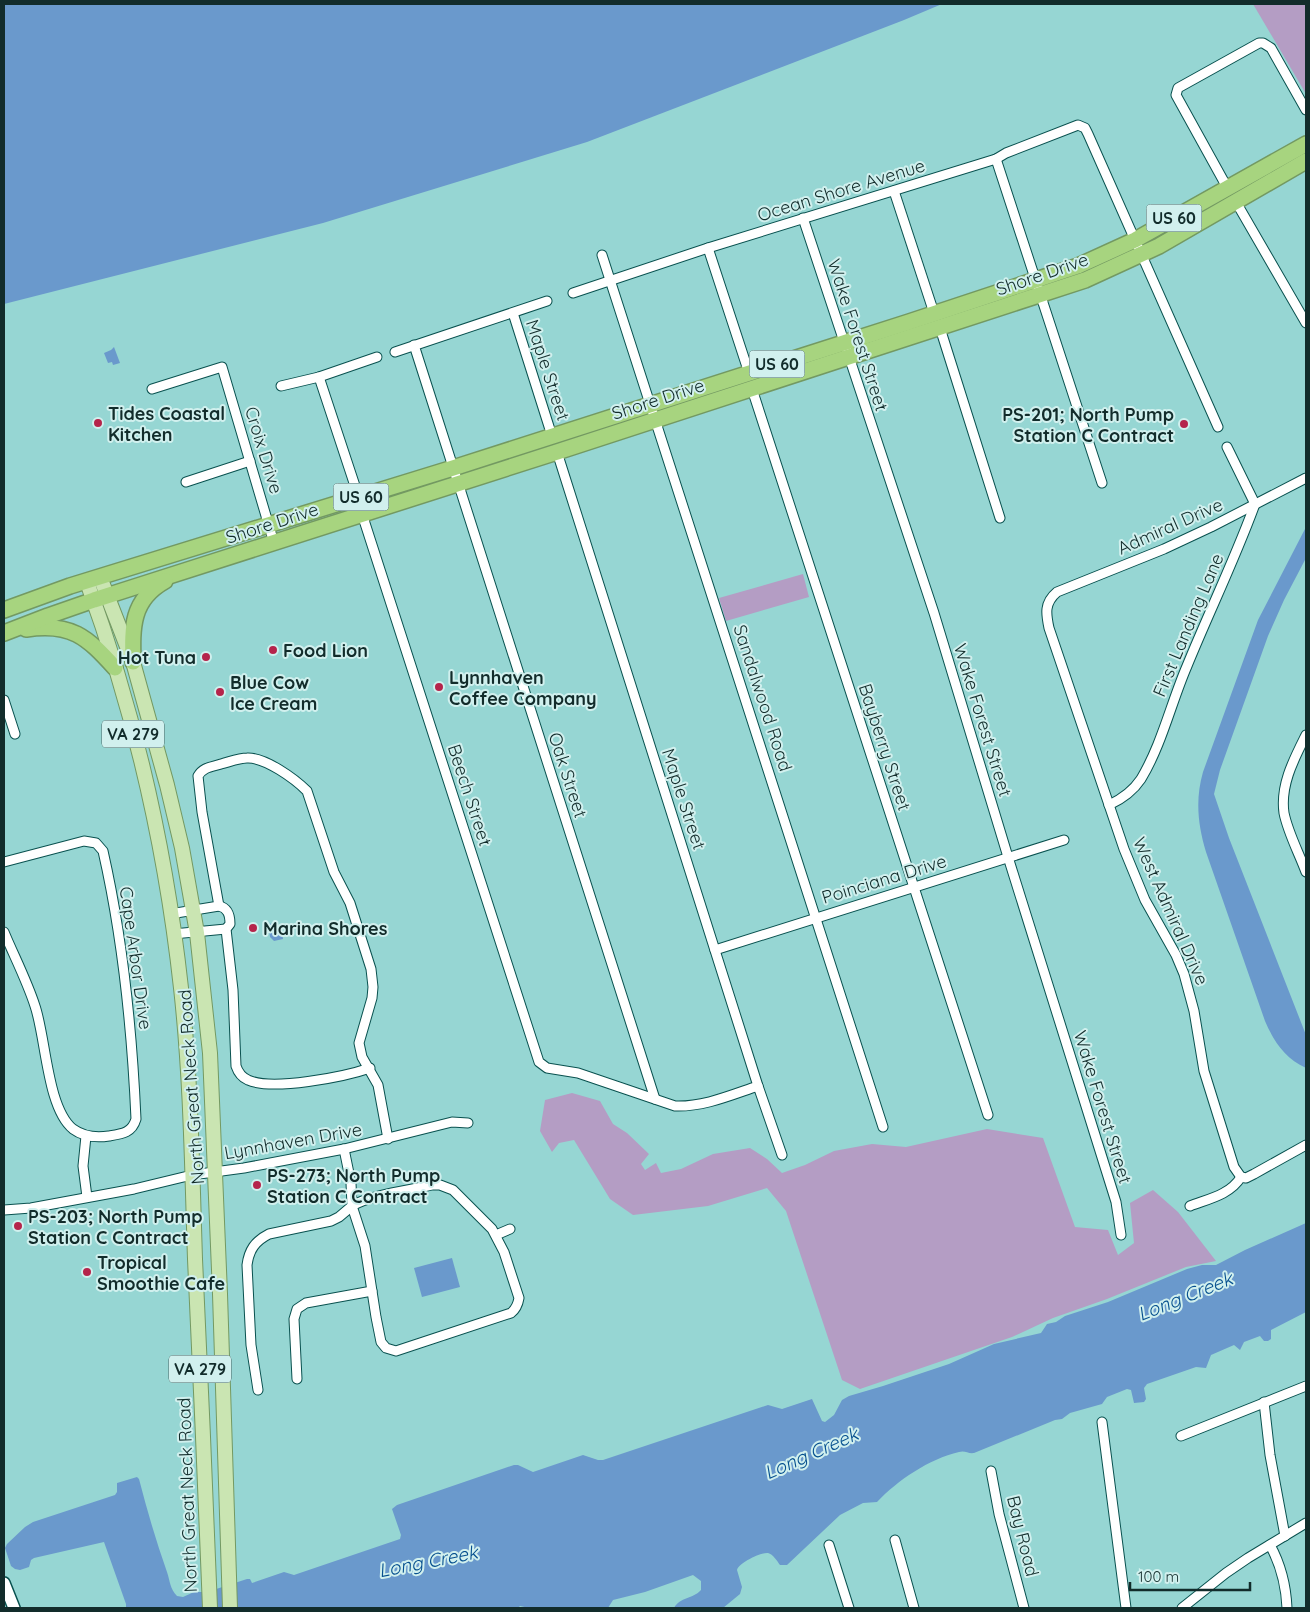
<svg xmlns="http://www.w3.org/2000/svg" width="1310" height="1612" font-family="Quicksand,sans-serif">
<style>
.green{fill:#b49dc4}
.water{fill:#6a99cc}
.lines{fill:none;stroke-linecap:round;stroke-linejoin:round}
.street-casing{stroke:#09514f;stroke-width:11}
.secondary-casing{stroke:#09514f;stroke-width:14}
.primary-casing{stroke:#739962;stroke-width:16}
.highway-casing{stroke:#739962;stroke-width:18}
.street{stroke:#fff;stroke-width:9}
.secondary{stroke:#fff;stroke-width:11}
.primary{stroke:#cae5b2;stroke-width:14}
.highway{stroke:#a7d47f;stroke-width:15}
.poi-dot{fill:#b5244b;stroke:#d1f0ee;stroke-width:2}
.labels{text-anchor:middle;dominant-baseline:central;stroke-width:4;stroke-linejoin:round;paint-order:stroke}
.shield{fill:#d1f0ee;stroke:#4b6766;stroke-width:1}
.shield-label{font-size:16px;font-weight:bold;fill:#122c2b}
.street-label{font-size:18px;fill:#122c2b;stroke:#d1f0ee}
.poi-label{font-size:18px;font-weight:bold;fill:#122c2b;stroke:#d1f0ee;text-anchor:start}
.water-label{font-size:19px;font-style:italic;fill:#054f8e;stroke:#d1f0ee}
</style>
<rect width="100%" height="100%" fill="#96d6d3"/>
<g class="green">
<path d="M1253,4H1306V94Z"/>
<path d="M803,574L809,597L726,621L719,598Z"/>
<path d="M572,1093L600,1101L613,1124L627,1133L649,1154L641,1164L645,1170L656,1163L661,1173L681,1169L713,1154L750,1148L767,1159L782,1173L805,1165L834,1151L872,1144L906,1147L987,1129L1043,1138L1075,1227L1108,1230L1118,1255L1134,1243L1130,1203L1153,1190L1178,1212L1216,1261L1186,1267L1107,1299L1053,1318L1012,1337L860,1389L842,1380L786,1211L767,1188L708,1206L633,1215L610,1199L574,1140L559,1143L552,1152L540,1131L545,1100Z"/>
</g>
<g class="water">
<path d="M4,4H942L904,20L587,142L323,223L4,304Z"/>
<path d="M114,347L120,363L113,365L112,362L108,363L104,353L111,350Z"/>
<path d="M1306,527V558L1284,600L1268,636L1220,770L1214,794L1229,838L1306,1035V1068C1285,1058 1274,1042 1265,1021L1206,852C1198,825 1195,800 1203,772L1258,620Z"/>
<path d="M275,923L276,929L282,933L283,939L274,941L270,937L268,924Z"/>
<path d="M1306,1223V1312L1271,1330V1339L1268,1341H1264L1260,1336L1244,1342L1240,1350L1234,1345L1211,1355L1206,1368L1196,1367L1147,1384L1144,1388L1146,1399L1144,1402L1134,1403L1131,1390L1127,1389L1107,1397L1102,1404L1070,1413L1062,1419L1055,1420L974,1453C968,1454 965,1450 959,1452C929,1459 898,1480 877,1502L863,1503L840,1515L787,1565H780C777,1561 773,1554 768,1553C761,1552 739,1563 737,1570L742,1587L740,1594L723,1608H674C680,1597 693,1599 701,1590V1581L693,1575L645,1592L613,1600L608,1608H529L520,1606L518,1608H126V1604L104,1542L34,1558L31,1560L29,1567L20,1570L15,1569L11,1566L5,1548L7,1544L25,1527L33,1522L115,1495L117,1492V1483L137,1477L139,1479C147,1510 156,1541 167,1572C170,1581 170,1589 177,1596L183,1597L194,1592H207L247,1579H250L252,1583L284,1572L294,1575L400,1539L401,1535L392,1509L397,1505L514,1465H518L533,1472L583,1455L598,1460H603L768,1405L782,1409L812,1399L822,1421L825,1422L834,1415L842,1400L849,1396L883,1386L949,1364L994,1344L1041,1333L1047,1324L1056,1322L1065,1316L1108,1302L1187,1269L1202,1265H1216L1245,1250Z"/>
<path d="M452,1258L460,1287L422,1297L414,1268Z"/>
</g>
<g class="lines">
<g class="street-casing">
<g id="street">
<path d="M996,159L1102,483"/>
<path d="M1228,189L1176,95L1178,88L1259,43H1263L1271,48L1306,110"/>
<path d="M894,191L934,313"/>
<path d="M1236,202L1306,323"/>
<path d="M803,218L934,613L1008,857L1116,1202L1121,1235"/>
<path d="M708,248L749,373"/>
<path d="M602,255L883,1127"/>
<path d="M573,293L708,248L996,159L1006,153L1078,125L1085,128L1088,134L1218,427"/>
<path d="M513,313L552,436"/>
<path d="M940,328L1000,518"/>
<path d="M414,345L655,1099"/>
<path d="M395,352L547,301"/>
<path d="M319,377L359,498"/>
<path d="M281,386L319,377L377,357"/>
<path d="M152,389L222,367L274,543"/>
<path d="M752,389L988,1115"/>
<path d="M557,452L758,1086L782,1155"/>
<path d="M186,482L250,461"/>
<path d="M362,514L539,1062L547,1068L578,1073L675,1106C704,1107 731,1095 758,1086"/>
<path d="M4,700L15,734"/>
<path d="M1306,735C1294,759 1280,785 1284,813C1288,833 1299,853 1306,872"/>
<path d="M1109,805C1122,799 1133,791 1141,779C1162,744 1171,703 1187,666C1209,612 1235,559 1255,504L1227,447"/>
<path d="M4,862L84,841L96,843L103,851C123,939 132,1029 136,1119C132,1133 122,1134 109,1136C96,1138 84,1137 73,1129C47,1108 46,1038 35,1006C27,981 14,956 4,932"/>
<path d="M219,906L202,812L198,776C203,767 212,767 221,764C229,762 239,758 247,758C265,757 295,779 307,791L334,872L350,903L371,969L373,987L372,998L359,1043L362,1057L378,1085L388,1139"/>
<path d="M170,914L219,906C228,908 230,915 230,924L226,929L233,990L236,1066C238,1072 241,1077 248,1080C272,1091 344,1077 370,1068"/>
<path d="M173,934L226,929"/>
<path d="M715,950L1064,840"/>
<path d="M86,1136L83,1166L87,1197"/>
<path d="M1241,1177L1234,1167L1204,1071L1194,1011L1184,974L1176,955L1145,900L1124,849L1049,628C1046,614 1044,603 1057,592L1164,549L1211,527L1306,478"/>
<path d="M432,1185H440L453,1190L492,1229L504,1252L519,1298C518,1304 516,1309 511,1313L396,1351L386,1348L381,1342L376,1317L365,1246L352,1206C369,1195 411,1190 432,1185Z"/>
<path d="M1190,1206C1208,1199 1230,1195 1241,1177L1246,1178L1254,1174L1306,1145"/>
<path d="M4,1210L31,1208L134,1189L192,1175L244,1168L344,1149L452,1122L468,1123"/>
<path d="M496,1235L510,1229"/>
<path d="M297,1379L294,1319L297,1309L306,1303L372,1291"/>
<path d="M258,1390L251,1345L247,1265C249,1250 255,1241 269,1234L331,1221L339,1217L352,1206L351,1183L344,1149"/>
<path d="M1264,1402L1270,1455L1285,1536"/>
<path d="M1102,1422L1126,1608"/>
<path d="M1181,1436L1306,1386"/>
<path d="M991,1471L999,1514L1024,1608"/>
<path d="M895,1540L914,1608"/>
<path d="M829,1545L849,1608"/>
<path d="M1270,1545C1281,1565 1286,1585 1287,1608"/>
<path d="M1182,1608L1226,1573L1248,1558L1306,1523"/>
</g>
</g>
<g class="secondary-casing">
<path id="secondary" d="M4,1583L14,1608"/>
</g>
<g class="primary-casing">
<g id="primary">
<path d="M100,577L133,662L167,785L182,848L197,933L210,1053L220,1294L230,1608"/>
<path d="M87,582C134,711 166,851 181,988C191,1078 192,1168 195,1259C200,1375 206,1492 210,1608"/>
</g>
</g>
<g class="highway-casing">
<g id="highway">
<path d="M4,610L70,586L453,468L909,322L1078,266L1135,240L1306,144"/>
<path d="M26,629C71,622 87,637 115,668"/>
<path d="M4,633L48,616L94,600L557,452L1085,280L1159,246L1306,161"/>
<path d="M133,662C132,628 131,600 165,581"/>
</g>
</g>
<use href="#street" class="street"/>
<use href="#secondary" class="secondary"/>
<use href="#primary" class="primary"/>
<use href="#highway" class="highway"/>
</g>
<g class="poi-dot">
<circle cx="98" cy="423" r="5"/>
<circle cx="1184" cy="424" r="5"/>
<circle cx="273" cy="650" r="5"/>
<circle cx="206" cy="657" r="5"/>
<circle cx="439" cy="687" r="5"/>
<circle cx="220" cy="692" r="5"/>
<circle cx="253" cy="928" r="5"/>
<circle cx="257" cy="1185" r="5"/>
<circle cx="18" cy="1226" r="5"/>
<circle cx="87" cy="1272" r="5"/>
</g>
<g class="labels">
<g class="shield">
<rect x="1146.5" y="204.5" width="55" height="27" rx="4"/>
<rect x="749.5" y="350.5" width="55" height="27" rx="4"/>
<rect x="333.5" y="483.5" width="55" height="27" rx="4"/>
<rect x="102" y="720.5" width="62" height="27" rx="4"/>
<rect x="169" y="1355.5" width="62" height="27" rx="4"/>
</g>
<g class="shield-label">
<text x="1174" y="218">US 60</text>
<text x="777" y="364">US 60</text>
<text x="361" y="497">US 60</text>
<text x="133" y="734">VA 279</text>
<text x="200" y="1369">VA 279</text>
</g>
<g class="street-label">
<text transform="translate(841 190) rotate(-17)">Ocean Shore Avenue</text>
<text transform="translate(1042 274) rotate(-19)">Shore Drive</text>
<text transform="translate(858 335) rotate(72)">Wake Forest Street</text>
<text transform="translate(548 370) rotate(72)">Maple Street</text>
<text transform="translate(658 399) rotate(-18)">Shore Drive</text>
<text transform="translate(264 450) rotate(73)">Croix Drive</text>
<text transform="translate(272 523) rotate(-18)">Shore Drive</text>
<text transform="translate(1170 526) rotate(-24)">Admiral Drive</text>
<text transform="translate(1188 625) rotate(-67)">First Landing Lane</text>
<text transform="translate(763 698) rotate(72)">Sandalwood Road</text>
<text transform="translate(983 720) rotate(73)">Wake Forest Street</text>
<text transform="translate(885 747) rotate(72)">Bayberry Street</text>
<text transform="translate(568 775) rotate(72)">Oak Street</text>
<text transform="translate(470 795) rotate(72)">Beech Street</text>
<text transform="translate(684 799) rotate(72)">Maple Street</text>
<text transform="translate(884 879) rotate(-17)">Poinciana Drive</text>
<text transform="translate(1171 911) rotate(66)">West Admiral Drive</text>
<text transform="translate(136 958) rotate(82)">Cape Arbor Drive</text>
<text transform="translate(191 1087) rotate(-94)">North Great Neck Road</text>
<text transform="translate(1103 1107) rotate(73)">Wake Forest Street</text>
<text transform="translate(293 1141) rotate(-10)">Lynnhaven Drive</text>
<text transform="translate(187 1495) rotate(-92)">North Great Neck Road</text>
<text transform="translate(1023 1536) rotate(76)">Bay Road</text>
</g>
<g class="poi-label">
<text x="108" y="413">Tides Coastal<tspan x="108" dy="21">Kitchen</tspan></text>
<text x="1174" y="414" text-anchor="end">PS-201; North Pump<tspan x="1174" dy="21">Station C Contract</tspan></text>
<text x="283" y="650">Food Lion</text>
<text x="196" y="657" text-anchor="end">Hot Tuna</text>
<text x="449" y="677">Lynnhaven<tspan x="449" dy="21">Coffee Company</tspan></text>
<text x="230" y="682">Blue Cow<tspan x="230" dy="21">Ice Cream</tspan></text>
<text x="263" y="928">Marina Shores</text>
<text x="267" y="1175">PS-273; North Pump<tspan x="267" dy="21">Station C Contract</tspan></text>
<text x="28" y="1216">PS-203; North Pump<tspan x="28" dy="21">Station C Contract</tspan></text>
<text x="97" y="1262">Tropical<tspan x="97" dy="21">Smoothie Cafe</tspan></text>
</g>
<g class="water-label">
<text transform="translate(1185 1296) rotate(-22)">Long Creek</text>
<text transform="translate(811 1453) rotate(-24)">Long Creek</text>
<text transform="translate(428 1561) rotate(-11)">Long Creek</text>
</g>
</g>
<rect width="1310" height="1612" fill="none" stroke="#122c2b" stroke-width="10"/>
<path d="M1130 1582v8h120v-8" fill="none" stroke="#122c2b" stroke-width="2.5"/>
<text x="1138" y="1582" font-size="15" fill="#122c2b" stroke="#d1f0ee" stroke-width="4" paint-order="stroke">100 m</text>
</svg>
